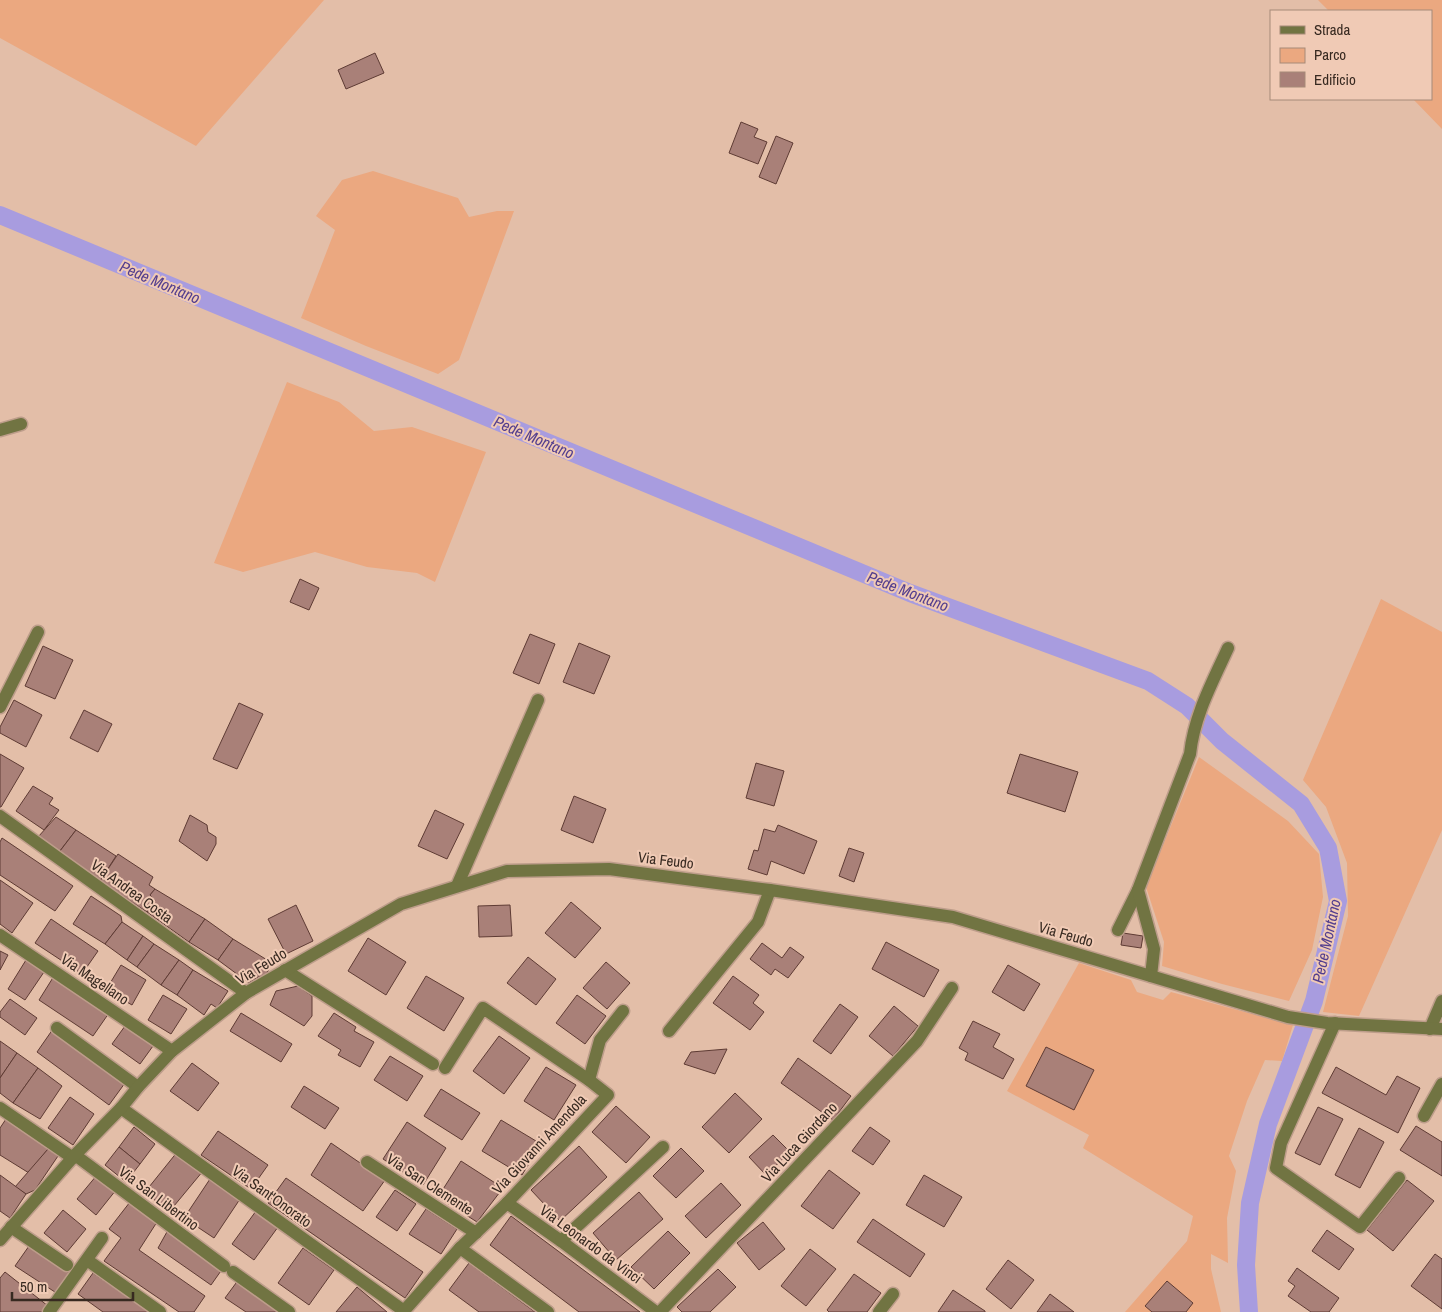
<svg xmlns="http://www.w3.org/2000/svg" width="1442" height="1312" font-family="'Archivo Narrow',sans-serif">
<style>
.green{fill:#eba880}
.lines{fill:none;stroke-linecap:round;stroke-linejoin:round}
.canal{stroke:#a89cdf;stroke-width:18}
.building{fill:#a98078;stroke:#5e3b34}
.minor-casing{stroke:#bd9d8a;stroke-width:15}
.minor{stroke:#717442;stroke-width:12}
.labels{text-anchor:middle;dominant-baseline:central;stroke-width:4;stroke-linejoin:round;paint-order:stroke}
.street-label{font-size:15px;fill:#372920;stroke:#f0cab5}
.water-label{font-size:16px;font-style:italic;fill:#533e8e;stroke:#f0cab5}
</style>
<rect width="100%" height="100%" fill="#e3bea8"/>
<g class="green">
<path d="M0,0H324L196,146L0,38Z"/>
<path d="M1318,0H1442V129L1413,99H1431V11H1329Z"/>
<path d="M373,171L458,198L469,217L497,211H514L459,360L438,374L366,346L301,318L335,230L316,216L342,180Z"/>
<path d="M287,382L339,402L374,431L412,427L486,452L435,582L417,573L367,567L315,552L243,572L214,563Z"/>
<path d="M1381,599L1442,632V830L1359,1016L1323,1012L1348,916L1347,863L1326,807L1303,780Z"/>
<path d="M1199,757L1288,821L1319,854L1323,897L1312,950L1289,1001L1222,984L1162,966L1164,942L1146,887Z"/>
<path d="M1079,963L1131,980L1137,992L1163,1000L1171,992L1293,1025L1282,1061L1265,1060L1247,1101L1229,1156L1236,1171L1227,1218L1228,1263L1211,1254V1269L1221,1312H1125L1187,1241L1193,1216L1083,1148L1089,1135L1007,1091Z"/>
</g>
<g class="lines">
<path class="canal" d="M0,215L910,593L1148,681L1187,706L1222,741L1301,804L1328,848L1338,901L1314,1001L1268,1124L1250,1203L1246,1265L1249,1312"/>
</g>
<g class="building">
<path d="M375,53L384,73L346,89L338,70Z"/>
<path d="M741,122L758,129L754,137L767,142L758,164L729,153Z"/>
<path d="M776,136L793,143L776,184L759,177Z"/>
<path d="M300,579L319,588L309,610L290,602Z"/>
<path d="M530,634L555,644L539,684L513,673Z"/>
<path d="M579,643L610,656L594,694L563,682Z"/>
<path d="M43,646L73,660L55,699L25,686Z"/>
<path d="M14,700L42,715L26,747L0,733V727Z"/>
<path d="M239,703L263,714L237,769L213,759Z"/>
<path d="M84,710L112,724L98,752L70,738Z"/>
<path d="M0,754L24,768L1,807H0Z"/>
<path d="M1020,754L1078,772L1065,812L1007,793Z"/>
<path d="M756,763L784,771L774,806L746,798Z"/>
<path d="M33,786L53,798L49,804L59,810L44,830L16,811Z"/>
<path d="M574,796L606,809L593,843L561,830Z"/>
<path d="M435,810L464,824L447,859L418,846Z"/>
<path d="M190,815L207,825L208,832L216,837V844L207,861L179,841Z"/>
<path d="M56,817L76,830L56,856L38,837Z"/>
<path d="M778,825L817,841L804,874L771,861L767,875L748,869L754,850L758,851L764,829L775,832Z"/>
<path d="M76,830L116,856L100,881L60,851Z"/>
<path d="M2,838L73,886L55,911L0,875V842Z"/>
<path d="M849,848L864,853L854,882L839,876Z"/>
<path d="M118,854L153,877L149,885L155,889L150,895L155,900L147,912L100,881Z"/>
<path d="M0,880L33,903L12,933L0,924Z"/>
<path d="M155,889L205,919L189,942L147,912L155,900L150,895Z"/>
<path d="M91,896L121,916L122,922L105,944L73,924Z"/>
<path d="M571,902L601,928L575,958L545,933Z"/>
<path d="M296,905L313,941L286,954L268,919Z"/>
<path d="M510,905L512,936L479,937L478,906Z"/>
<path d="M51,919L98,951L82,974L35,943Z"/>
<path d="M205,919L233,939L218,960L189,942Z"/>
<path d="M122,922L143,936L127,960L105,944Z"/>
<path d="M1123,933L1143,936L1141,948L1121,945Z"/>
<path d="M143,936L154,944L137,967L127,960Z"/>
<path d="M368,938L406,962L386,995L348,971Z"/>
<path d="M233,939L272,963L265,977H258L249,983L218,960Z"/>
<path d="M886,942L939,970L924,997L872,969Z"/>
<path d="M762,943L782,958L790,947L804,957L788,978L775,969L771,975L750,959Z"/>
<path d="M154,944L179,960L161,985L137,967Z"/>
<path d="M0,951L8,955L0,970Z"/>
<path d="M528,957L556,979L536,1005L507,983Z"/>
<path d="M26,960L44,972L25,1000L8,989Z"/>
<path d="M179,960L193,970L177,995L161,985Z"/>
<path d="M606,962L630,983L607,1009L583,988Z"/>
<path d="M121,965L146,980L132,1005L106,990Z"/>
<path d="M1008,965L1040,984L1024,1011L992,992Z"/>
<path d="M193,970L228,991L217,1008L211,1004L204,1015L177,995Z"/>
<path d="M54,976L109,1013L93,1036L39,1000Z"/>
<path d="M426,976L464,998L444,1031L407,1008Z"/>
<path d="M733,976L759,995L753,1003L764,1012L750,1030L713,1003Z"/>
<path d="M298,986L312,996V1016L304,1026L270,1005L276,991Z"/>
<path d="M163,995L187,1009L171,1034L148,1020Z"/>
<path d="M577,995L606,1016L585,1044L556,1023Z"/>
<path d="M10,999L37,1018L25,1035L0,1017V1012Z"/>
<path d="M840,1004L858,1017L831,1054L813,1041Z"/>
<path d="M894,1006L918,1026L893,1056L869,1036Z"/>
<path d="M241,1013L292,1044L281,1062L230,1031Z"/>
<path d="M334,1013L356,1027L354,1031L374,1042L360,1067L338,1055L341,1050L318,1036Z"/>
<path d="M973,1021L1000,1034L993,1047L1014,1059L1003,1079L965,1060L968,1053L959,1048Z"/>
<path d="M125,1026L153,1046L140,1064L112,1044Z"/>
<path d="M53,1029L125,1083L109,1105L37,1052Z"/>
<path d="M499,1036L530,1058L504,1094L473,1071Z"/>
<path d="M0,1041L17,1053L0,1078Z"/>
<path d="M1046,1047L1094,1070L1074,1110L1026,1086Z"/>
<path d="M727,1049L715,1074L684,1064L691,1052Z"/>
<path d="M17,1053L38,1068L13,1103L0,1093V1078Z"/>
<path d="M390,1056L423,1076L407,1101L374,1080Z"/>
<path d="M798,1058L851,1096L833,1120L781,1083Z"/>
<path d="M192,1063L219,1083L198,1111L170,1091Z"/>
<path d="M546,1067L576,1085L554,1120L524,1101Z"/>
<path d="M1336,1067L1386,1095L1397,1076L1420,1088L1398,1133L1322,1093Z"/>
<path d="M38,1068L62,1086L40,1119L13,1103Z"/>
<path d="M304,1086L339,1108L325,1129L291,1107Z"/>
<path d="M441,1089L480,1113L462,1140L424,1116Z"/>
<path d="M735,1093L762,1119L729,1153L702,1127Z"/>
<path d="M70,1097L94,1114L73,1145L48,1128Z"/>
<path d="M616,1106L650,1137L626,1163L592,1132Z"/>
<path d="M1318,1107L1343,1119L1320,1165L1295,1153Z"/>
<path d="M6,1119L48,1149L29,1173L0,1155V1128Z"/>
<path d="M501,1120L541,1144L522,1175L482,1151Z"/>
<path d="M407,1122L446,1148L423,1185L383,1159Z"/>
<path d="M1416,1126L1442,1142V1176L1400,1150Z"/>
<path d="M134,1127L155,1144L140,1164L119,1147Z"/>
<path d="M870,1127L890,1141L873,1165L852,1151Z"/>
<path d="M1359,1128L1384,1142L1360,1188L1335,1175Z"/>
<path d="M218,1131L268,1165L251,1189L201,1155Z"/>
<path d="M773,1135L790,1152L766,1175L749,1157Z"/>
<path d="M331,1143L385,1180L363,1211L311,1175Z"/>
<path d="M579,1146L607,1177L560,1221L531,1190Z"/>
<path d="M119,1147L140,1164L126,1182L105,1165Z"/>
<path d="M681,1148L704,1171L676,1198L653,1176Z"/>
<path d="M48,1149L58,1156L35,1190L26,1194L15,1187Z"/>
<path d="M178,1151L203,1171L169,1212L145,1192Z"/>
<path d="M461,1161L503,1188L477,1222L438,1197Z"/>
<path d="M829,1170L860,1193L833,1229L801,1206Z"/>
<path d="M0,1175L26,1194L10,1218L0,1211Z"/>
<path d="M97,1175L116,1190L96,1215L77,1199Z"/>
<path d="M924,1175L962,1197L944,1227L906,1205Z"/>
<path d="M286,1178L423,1272L405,1298L268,1203Z"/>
<path d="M210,1179L240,1199L214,1238L184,1218Z"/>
<path d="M1407,1180L1434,1201L1393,1251L1367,1230Z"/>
<path d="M721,1183L741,1205L706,1238L685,1216Z"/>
<path d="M395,1190L416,1204L397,1231L376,1217Z"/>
<path d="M639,1192L663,1219L616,1260L593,1233Z"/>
<path d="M130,1202L157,1222L139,1250L205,1296L194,1312H179L104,1261L121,1238L109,1229Z"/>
<path d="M426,1209L457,1229L441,1254L409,1234Z"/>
<path d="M63,1210L86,1229L67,1252L44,1233Z"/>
<path d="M256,1211L278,1227L254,1260L232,1244Z"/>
<path d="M511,1216L640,1312H579L490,1245Z"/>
<path d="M873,1219L925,1254L910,1277L857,1242Z"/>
<path d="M763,1222L785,1249L759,1270L737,1243Z"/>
<path d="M168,1230L223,1268L211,1285L158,1248Z"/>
<path d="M1327,1230L1354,1249L1339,1270L1312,1251Z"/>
<path d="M668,1231L690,1253L654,1289L631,1267Z"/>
<path d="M29,1246L71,1274L58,1294L15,1266Z"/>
<path d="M303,1248L334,1270L309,1305L278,1283Z"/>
<path d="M810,1249L836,1269L806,1306L781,1286Z"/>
<path d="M1435,1254L1442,1259V1309L1411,1286Z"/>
<path d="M1008,1260L1034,1280L1011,1309L986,1289Z"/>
<path d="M469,1263L535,1312H479L449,1290Z"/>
<path d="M1297,1268L1339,1298L1329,1312H1311L1288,1296L1295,1286L1288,1281Z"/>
<path d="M718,1269L736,1287L710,1312H682L677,1307Z"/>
<path d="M5,1272L48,1306L43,1312H0V1278Z"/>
<path d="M93,1273L150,1312H103L78,1294Z"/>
<path d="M854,1274L881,1293L867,1312H829L827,1310Z"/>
<path d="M239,1279L287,1312H246L225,1298Z"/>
<path d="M1167,1281L1193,1303L1186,1312H1152L1145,1306Z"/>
<path d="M357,1287L387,1312H336Z"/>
<path d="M953,1290L985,1311V1312H938Z"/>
<path d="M1050,1294L1074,1312H1037Z"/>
</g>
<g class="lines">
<g class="minor-casing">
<g id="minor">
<path d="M0,430L21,424"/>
<path d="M0,707L38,632"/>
<path d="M0,816L246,993"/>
<path d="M457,886L538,700"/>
<path d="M1118,930L1138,890"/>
<path d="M0,935L172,1051"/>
<path d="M285,970L433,1064"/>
<path d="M1151,976L1154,949L1138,890L1190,754C1194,716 1212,683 1228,648"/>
<path d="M1335,1023L1281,1143L1276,1168L1360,1227L1399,1178"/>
<path d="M57,1028L138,1087"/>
<path d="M1430,1029L1442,1001"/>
<path d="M669,1031L758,922L770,890"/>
<path d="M589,1080L600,1040L623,1011"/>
<path d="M0,1108L73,1158"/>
<path d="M121,1108L404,1311"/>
<path d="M1424,1116L1442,1084"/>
<path d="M75,1155L224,1266"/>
<path d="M367,1162L476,1233"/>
<path d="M507,1203L561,1241L656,1312"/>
<path d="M11,1227L67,1265"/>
<path d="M0,1240L75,1155L121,1108L138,1087L172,1051L246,993L401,904L507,871L609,869L770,890L953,917L1288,1017L1327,1023L1442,1029"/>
<path d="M561,1241L663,1147"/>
<path d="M460,1248L548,1312"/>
<path d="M87,1260L160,1312"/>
<path d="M233,1272L289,1312"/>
<path d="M49,1312L102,1238"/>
<path d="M403,1312L460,1248L507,1203L608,1095L589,1080L483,1008L445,1068"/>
<path d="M660,1312L917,1041L952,988"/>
<path d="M879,1312L893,1294"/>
</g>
</g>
<use href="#minor" class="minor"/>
</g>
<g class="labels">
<g class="street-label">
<text transform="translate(666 860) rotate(7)">Via Feudo</text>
<text transform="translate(132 891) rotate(36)">Via Andrea Costa</text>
<text transform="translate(1066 934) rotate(16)">Via Feudo</text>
<text transform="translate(261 966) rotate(-31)">Via Feudo</text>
<text transform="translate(95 979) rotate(34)">Via Magellano</text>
<text transform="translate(799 1142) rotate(-47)">Via Luca Giordano</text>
<text transform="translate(539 1144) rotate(-47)">Via Giovanni Amendola</text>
<text transform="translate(430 1184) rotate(33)">Via San Clemente</text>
<text transform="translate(272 1196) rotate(36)">Via Sant'Onorato</text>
<text transform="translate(159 1198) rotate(37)">Via San Libertino</text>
<text transform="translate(591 1244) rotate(36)">Via Leonardo da Vinci</text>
</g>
<g class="water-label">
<text transform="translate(160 282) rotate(23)">Pede Montano</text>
<text transform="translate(534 437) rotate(23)">Pede Montano</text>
<text transform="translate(908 591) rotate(21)">Pede Montano</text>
<text transform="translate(1326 941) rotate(-78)">Pede Montano</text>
</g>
</g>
<rect x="1270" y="10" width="162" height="90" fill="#f0cab5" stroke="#a68a79"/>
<rect x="1280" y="26" width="25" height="8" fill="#717442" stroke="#a68a79"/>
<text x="1314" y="35" font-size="15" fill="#372920">Strada</text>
<rect x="1280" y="48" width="25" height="15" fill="#eba880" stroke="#a68a79"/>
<text x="1314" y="60" font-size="15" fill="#372920">Parco</text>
<rect x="1280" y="72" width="25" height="15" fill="#a98078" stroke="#a68a79"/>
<text x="1314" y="85" font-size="15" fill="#372920">Edificio</text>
<path d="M12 1292v8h121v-8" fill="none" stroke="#372920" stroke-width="2.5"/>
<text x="20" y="1292" font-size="15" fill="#372920" stroke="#f0cab5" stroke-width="4" paint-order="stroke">50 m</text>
</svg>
